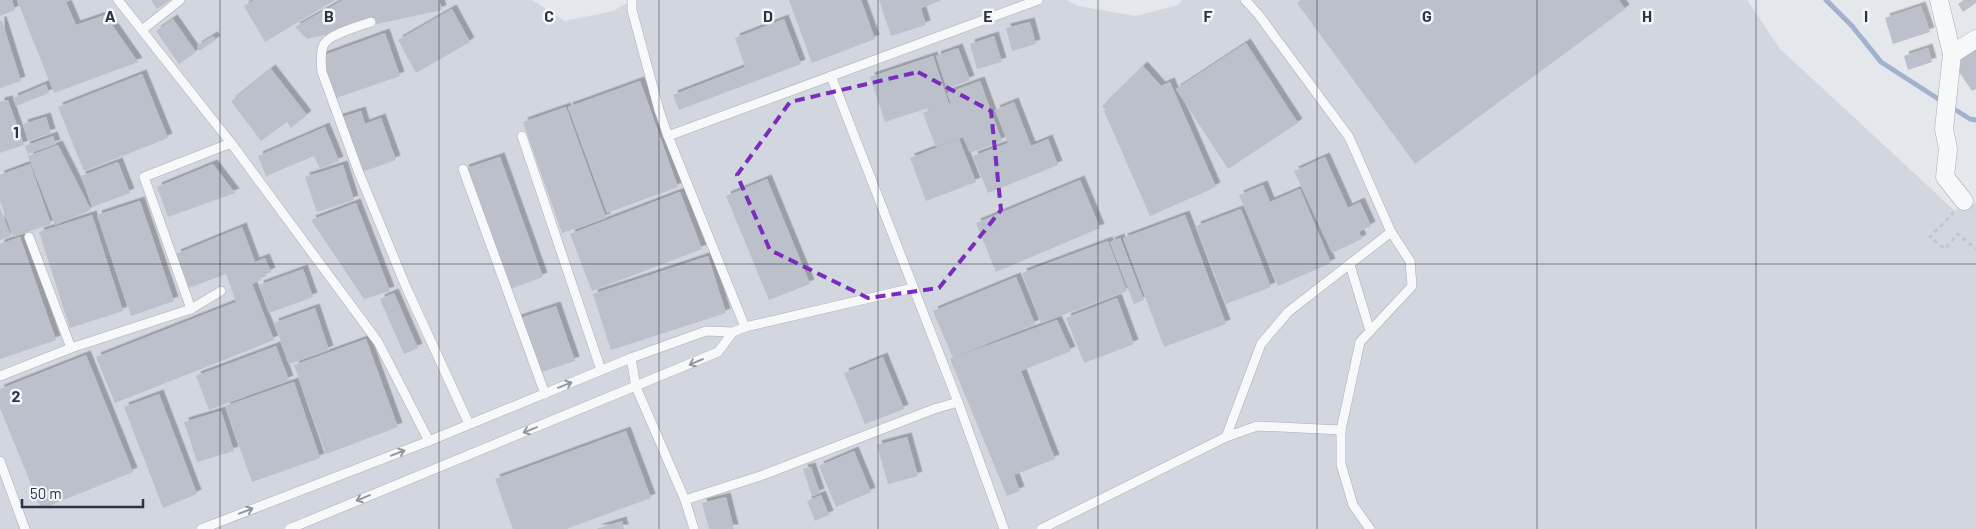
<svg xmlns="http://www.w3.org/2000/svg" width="1976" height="529" font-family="Barlow,sans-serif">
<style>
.built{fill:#d2d6de}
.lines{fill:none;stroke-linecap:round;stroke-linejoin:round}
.stream{stroke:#9fb4cc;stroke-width:5}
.building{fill:#bbc0ca;filter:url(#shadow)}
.service-casing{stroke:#a9aeb7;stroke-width:10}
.minor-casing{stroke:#a9aeb7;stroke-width:19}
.path{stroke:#c2c5cb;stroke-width:3;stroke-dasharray:4 4;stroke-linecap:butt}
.service{stroke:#f7f8fa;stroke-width:9}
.minor{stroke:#f7f8fa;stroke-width:18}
.oneway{stroke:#9196a0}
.marked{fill:none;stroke:#7b2cbf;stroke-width:4;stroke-dasharray:10 6;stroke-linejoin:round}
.grid{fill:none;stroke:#2b3445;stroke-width:1;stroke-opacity:0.55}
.grid-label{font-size:16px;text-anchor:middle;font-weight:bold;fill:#2b3445;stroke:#f4f6f9;stroke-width:5;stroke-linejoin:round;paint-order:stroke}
</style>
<defs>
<filter id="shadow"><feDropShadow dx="4.5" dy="-4.5" stdDeviation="0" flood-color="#0004"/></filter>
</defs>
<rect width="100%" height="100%" fill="#e4e7ec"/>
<path class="built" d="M0,0H532L565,21L613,11L633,0H1067L1078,6L1135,16L1178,5L1182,0H1747L1780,49L1954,210L1976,203V529H0Z"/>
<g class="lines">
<g class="stream">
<path d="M1826,0L1852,26L1881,62L1943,102"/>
<path d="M1951,107L1970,119L1976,120"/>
</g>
</g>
<g class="building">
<path d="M0,0H12L15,10L0,16Z"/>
<path d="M17,0H71L66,2L76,25L105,15L138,62L54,93Z"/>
<path d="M151,0H170L157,9Z"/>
<path d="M254,0H335L265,42L244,6Z"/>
<path d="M343,0H439L442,10L307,39L295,27Z"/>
<path d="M789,0H861L875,39L812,63Z"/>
<path d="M879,0H942L921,8L926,25L891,36Z"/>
<path d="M1301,0H1619L1625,9L1415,164L1297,3Z"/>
<path d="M1964,0H1976V3L1963,12L1958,4Z"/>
<path d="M1921,6L1930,32L1893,44L1885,18Z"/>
<path d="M452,9L470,42L416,73L398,40Z"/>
<path d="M173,19L196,52L179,64L156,31Z"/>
<path d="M784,19L801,64L679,110L673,95L745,67L735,38Z"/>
<path d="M0,21H2L21,81L0,88Z"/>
<path d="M1030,22L1036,44L1012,51L1006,28Z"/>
<path d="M385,33L400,76L333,99L319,57Z"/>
<path d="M213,36L216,40L199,51L197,46Z"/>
<path d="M994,36L1002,62L977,69L970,44Z"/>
<path d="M1246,43L1298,123L1228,169L1176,89Z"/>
<path d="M1976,47V89L1972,91L1953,63Z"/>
<path d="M958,48L970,80L947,89L936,56Z"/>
<path d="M1928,48L1932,62L1908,70L1904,56Z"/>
<path d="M933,56L949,104L951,103L947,93L980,81L1002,141L970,153L963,137L936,147L923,113L943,105L929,110L928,108L885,122L870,77Z"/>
<path d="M1143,66L1161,86L1170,82L1216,187L1150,216L1104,111L1106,110L1102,106Z"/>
<path d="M271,69L307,115L291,128L287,122L261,141L231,101Z"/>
<path d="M142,74L168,138L84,171L58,107Z"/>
<path d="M640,81L678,187L607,213L568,107Z"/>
<path d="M46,84L49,93L16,106L13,98Z"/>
<path d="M8,100L24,145L0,153V102Z"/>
<path d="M1014,102L1031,146L1048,139L1058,165L988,193L973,156L1008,143L995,110Z"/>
<path d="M566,107L606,218L562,233L523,122Z"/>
<path d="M361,111L365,124L381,118L396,160L356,174L336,119Z"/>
<path d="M46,117L51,133L28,141L23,124Z"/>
<path d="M325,127L339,161L320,169L314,156L266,176L258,156Z"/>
<path d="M53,136L56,144L28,154L25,146Z"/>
<path d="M959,139L976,182L926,201L910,158Z"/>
<path d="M58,145L91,210L55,225L28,156Z"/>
<path d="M500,157L543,277L507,290L464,169Z"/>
<path d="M1325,157L1348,208L1360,202L1371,226L1359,232L1362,239L1332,253L1294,171Z"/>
<path d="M118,162L130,193L92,207L81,176Z"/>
<path d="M30,164L51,224L13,237L0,201V175Z"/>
<path d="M213,164L235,193L168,217L157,187Z"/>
<path d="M343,165L354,200L317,212L305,177Z"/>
<path d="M767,179L810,284L769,300L726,196Z"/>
<path d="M1080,180L1100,228L996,272L976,223Z"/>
<path d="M1263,185L1270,202L1300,189L1331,263L1278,286L1239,195Z"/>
<path d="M680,192L702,249L592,291L570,234Z"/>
<path d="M140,201L174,301L131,316L97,215Z"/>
<path d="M356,203L390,291L364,299L311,220Z"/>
<path d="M0,208L11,236L0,240Z"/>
<path d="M1241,209L1271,287L1226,304L1196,226Z"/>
<path d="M92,215L123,311L70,328L39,232Z"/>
<path d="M1185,215L1226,324L1164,347L1123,238Z"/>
<path d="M242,227L255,262L265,258L271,272L260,277L261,280L252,284L274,340L115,403L96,357L236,302L226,274L189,288L176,254Z"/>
<path d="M20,237L56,340L0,359V244Z"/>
<path d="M1120,238L1144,300L1134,304L1110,242Z"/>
<path d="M1108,241L1127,291L1041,323L1022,273Z"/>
<path d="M708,256L726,313L611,350L593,294Z"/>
<path d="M303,269L313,297L269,313L259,285Z"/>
<path d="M1016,277L1035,324L953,358L933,311Z"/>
<path d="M394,293L418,348L404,354L380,299Z"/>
<path d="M1117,298L1134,344L1084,363L1066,318Z"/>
<path d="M556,306L575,361L533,375L514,320Z"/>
<path d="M315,308L329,350L289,364L274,323Z"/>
<path d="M1057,320L1071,351L1021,371L1055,459L1014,475L1020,491L1007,496L950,359Z"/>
<path d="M366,339L398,427L326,454L294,365Z"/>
<path d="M276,346L289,380L209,410L196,376Z"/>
<path d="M86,355L133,472L41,509L0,408V389Z"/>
<path d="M883,357L904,409L865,424L844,373Z"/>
<path d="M294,382L320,458L252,482L225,406Z"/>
<path d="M159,394L197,494L163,508L124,407Z"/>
<path d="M221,411L234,451L197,462L184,422Z"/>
<path d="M626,431L651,498L566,529H513L495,479Z"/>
<path d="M907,437L918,476L888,484L877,445Z"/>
<path d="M854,451L871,492L836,507L819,466Z"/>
<path d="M811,467L820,493L812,496L803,469Z"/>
<path d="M821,495L829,515L815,521L807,501Z"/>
<path d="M726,497L734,529H709L702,503Z"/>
<path d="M622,521L624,529H596Z"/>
</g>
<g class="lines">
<g class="service-casing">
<g id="service">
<path d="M118,0L231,143L378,342L429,441"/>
<path d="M632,0V10L659,110L668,136L745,327"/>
<path d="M371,22C360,26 330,34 324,44C320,52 321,63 322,72L359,173L406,287L469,424"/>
<path d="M142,30L180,0"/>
<path d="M831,76L958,402L1004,529"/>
<path d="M522,136L601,370"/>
<path d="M668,136L1038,0"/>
<path d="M463,169L545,394"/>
<path d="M29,237L71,348"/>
<path d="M1350,265L1370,331"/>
<path d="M191,309L144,177L231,143"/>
<path d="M631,358L636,387L685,500L694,529"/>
<path d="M0,376L71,348L191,309L221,291"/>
<path d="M1341,430V464L1353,505L1370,529"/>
<path d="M1226,437L1261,344L1288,312L1391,232"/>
<path d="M0,461L25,529"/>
<path d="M685,500L763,475L934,409L958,402"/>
<path d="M201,529L429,441L631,358L706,331L733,332L745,327L913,288"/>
<path d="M289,529L718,352L733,332"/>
<path d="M1041,529L1226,437L1257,426L1341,430L1360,342L1412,286L1410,261L1391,232L1349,137L1258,14L1245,0"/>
</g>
</g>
<g class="minor-casing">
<g id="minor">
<path d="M1939,0L1952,54L1944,129L1948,149L1945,177L1964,201"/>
<path d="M1952,54L1976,39"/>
</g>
</g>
<path class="path" d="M1954,212L1930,237L1945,249L1958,234L1976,249"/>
<use href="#service" class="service"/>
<use href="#minor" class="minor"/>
</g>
<defs><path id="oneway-shaft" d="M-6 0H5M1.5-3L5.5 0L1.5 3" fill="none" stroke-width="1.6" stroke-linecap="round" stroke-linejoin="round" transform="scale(1.25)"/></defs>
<g class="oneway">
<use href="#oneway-shaft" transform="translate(696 362) rotate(157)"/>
<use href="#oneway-shaft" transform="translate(565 385) rotate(-22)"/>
<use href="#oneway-shaft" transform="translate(530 430) rotate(158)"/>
<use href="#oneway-shaft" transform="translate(398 453) rotate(-21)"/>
<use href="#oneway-shaft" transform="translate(363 498) rotate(158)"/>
<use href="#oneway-shaft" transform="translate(246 511) rotate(-21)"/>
</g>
<path class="marked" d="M918,72L991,111L1001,210L939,288L868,298L770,250L737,175L790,102Z"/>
<path class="grid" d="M220,0V529M439,0V529M659,0V529M878,0V529M1098,0V529M1317,0V529M1537,0V529M1756,0V529M0,264H1976"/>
<g class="grid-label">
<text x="110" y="22">A</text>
<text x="329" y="22">B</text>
<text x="549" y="22">C</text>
<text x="768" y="22">D</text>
<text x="988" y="22">E</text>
<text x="1208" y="22">F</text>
<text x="1427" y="22">G</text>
<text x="1647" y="22">H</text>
<text x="1866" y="22">I</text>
<text x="16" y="138">1</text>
<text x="16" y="402">2</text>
</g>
<path d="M22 499v8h121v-8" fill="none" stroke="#2b3445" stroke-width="2.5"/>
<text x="30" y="499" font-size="15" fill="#2b3445" stroke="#f4f6f9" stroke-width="4" paint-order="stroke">50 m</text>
</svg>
